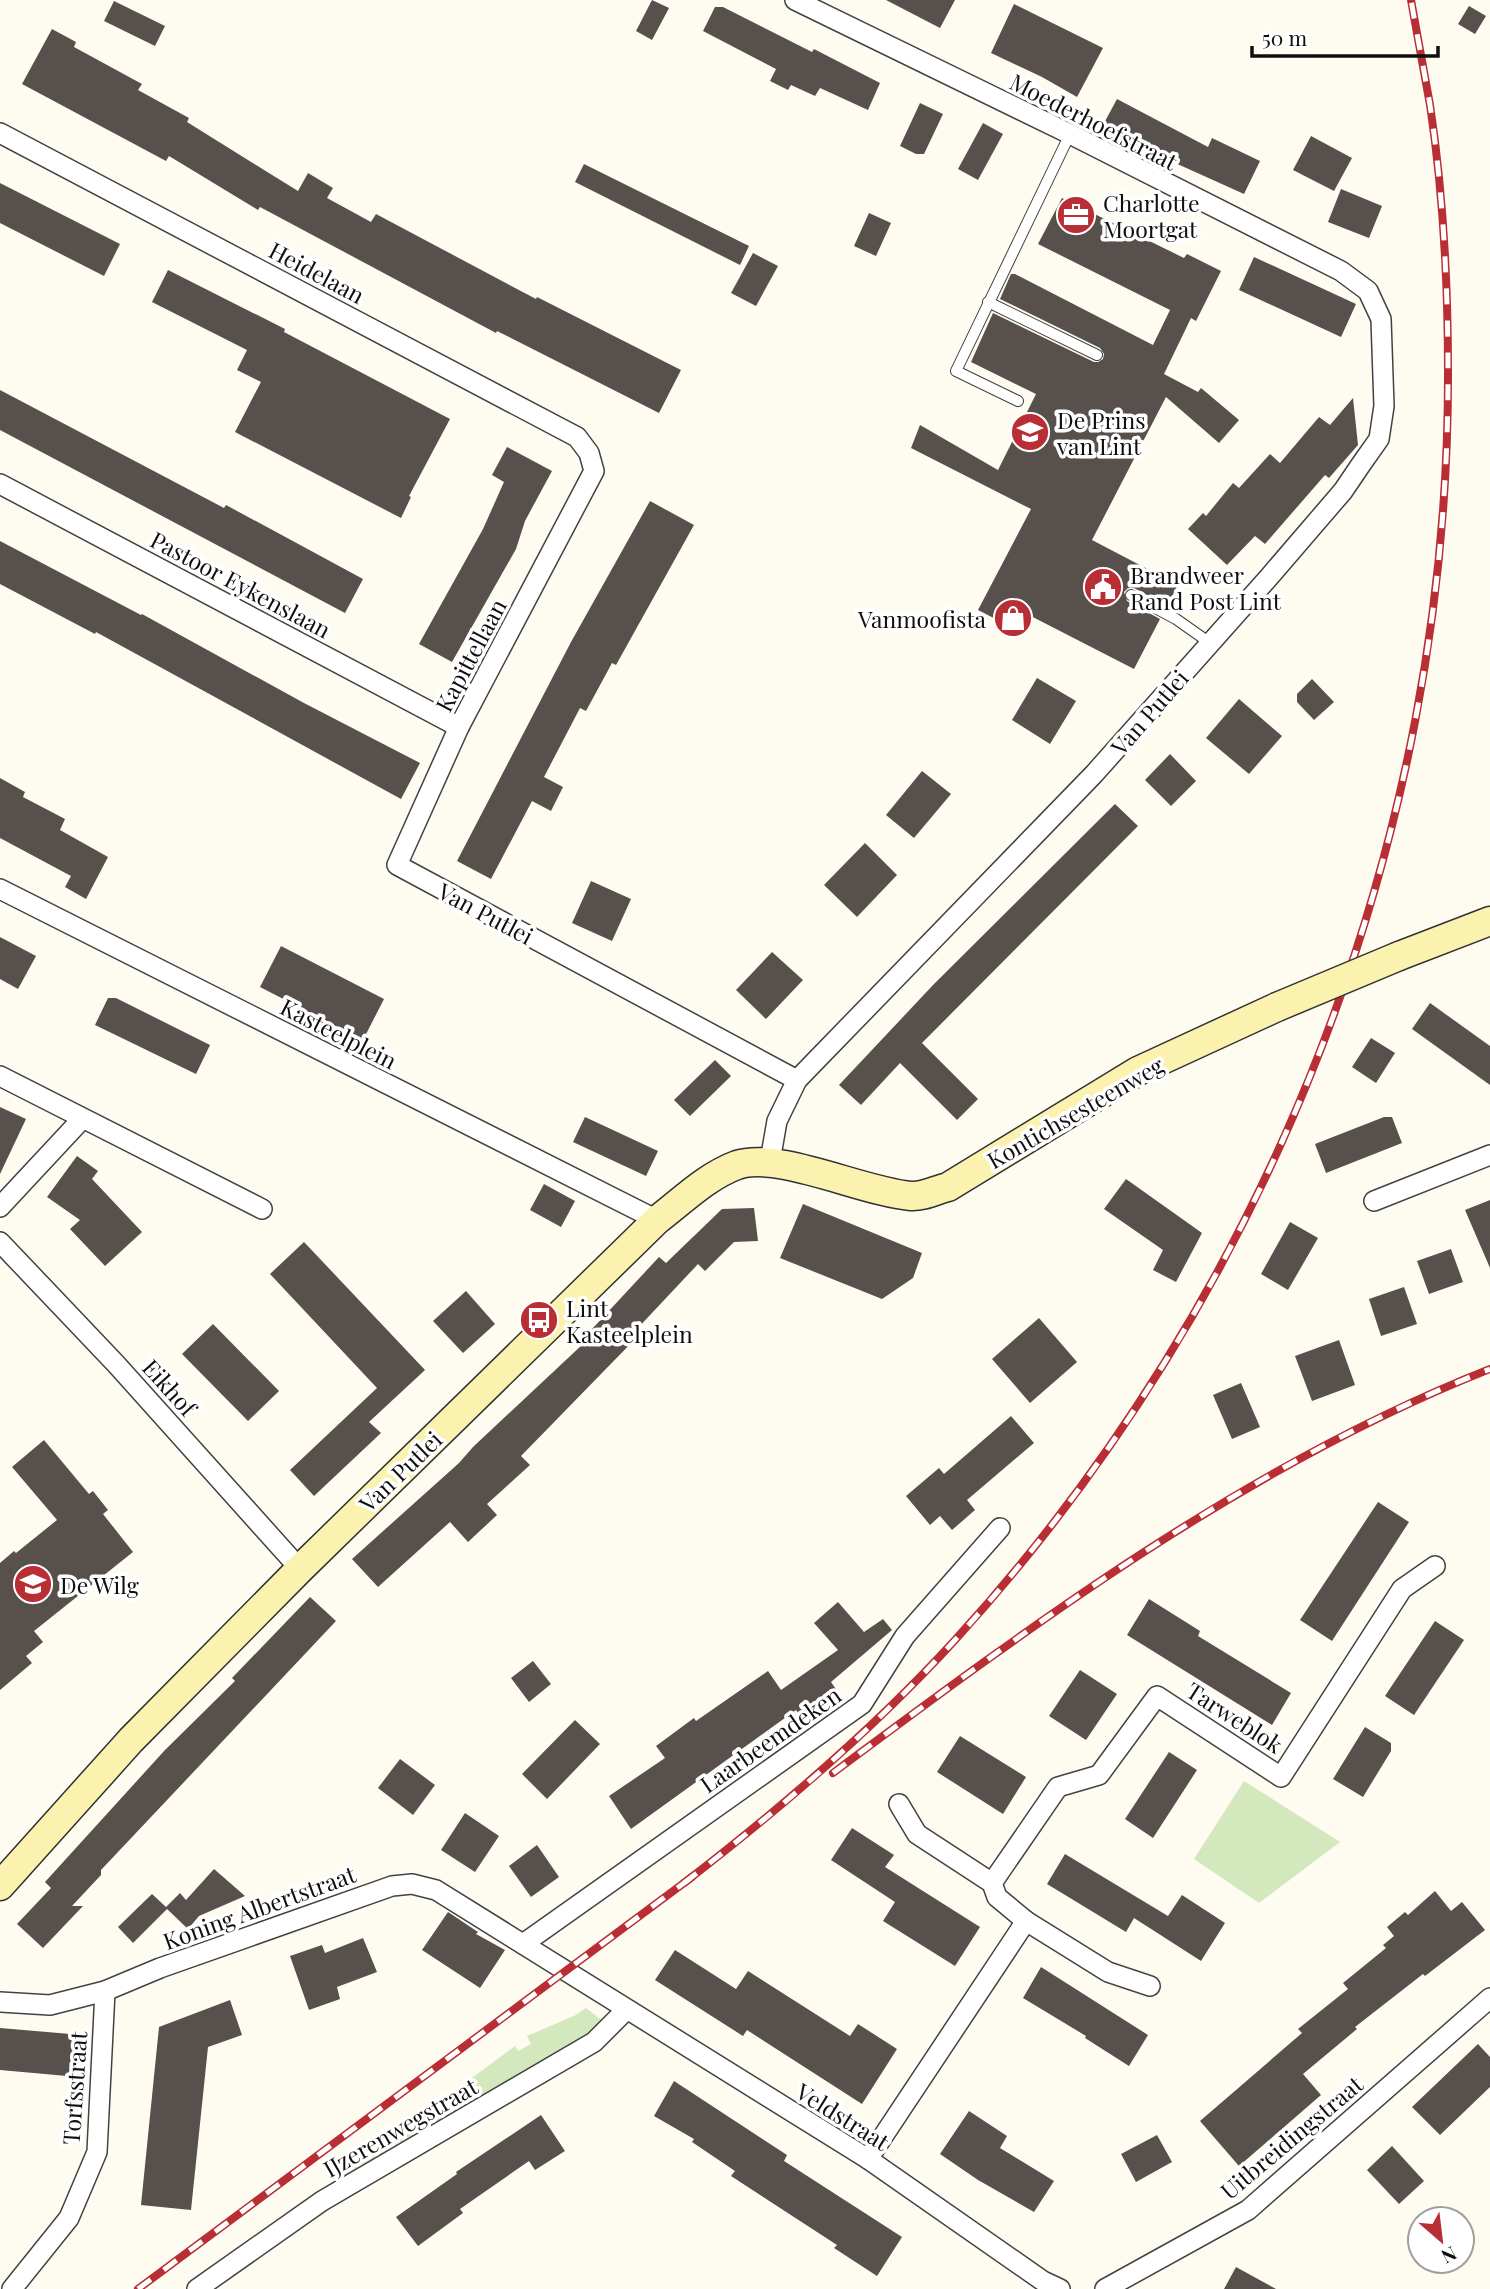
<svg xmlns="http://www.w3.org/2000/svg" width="1490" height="2289" font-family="'Playfair Display',serif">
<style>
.green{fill:#d3e8bc}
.building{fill:#57504c}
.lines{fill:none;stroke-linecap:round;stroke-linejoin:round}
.lane-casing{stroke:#424242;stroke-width:12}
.street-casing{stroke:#424242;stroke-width:22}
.secondary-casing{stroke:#313131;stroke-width:31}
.lane{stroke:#fff;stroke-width:10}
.street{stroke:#fff;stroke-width:19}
.secondary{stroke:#fbf2b0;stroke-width:28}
.rail-casing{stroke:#b92d34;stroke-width:8}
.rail{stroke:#fff;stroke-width:5;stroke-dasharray:16;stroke-linecap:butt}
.secondary-bridge-casing{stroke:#313131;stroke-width:31;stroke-linecap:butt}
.secondary-bridge{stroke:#fbf2b0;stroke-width:28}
.labels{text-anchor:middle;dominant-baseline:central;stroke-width:7;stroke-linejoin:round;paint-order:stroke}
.street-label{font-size:23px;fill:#0f0f0f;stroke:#fff}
.poi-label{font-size:23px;fill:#0f0f0f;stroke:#fff;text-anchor:start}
</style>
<rect width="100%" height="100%" fill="#fefcf1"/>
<g class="green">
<path d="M1244,1781L1340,1842L1259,1903L1194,1859Z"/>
<path d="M586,2008L603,2021L601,2028L341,2184L337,2178L515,2046L518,2051L531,2044L527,2036L576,2015Z"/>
</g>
<g class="building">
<path d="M652,0L669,8L652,40L636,31Z"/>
<path d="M886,0H955L940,28Z"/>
<path d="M114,1L165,26L155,46L104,21Z"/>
<path d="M1014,4L1103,48L1077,97L1042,77L991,53Z"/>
<path d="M1469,6L1486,16L1475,34L1458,24Z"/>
<path d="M715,7H723L812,52L814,49L880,83L868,110L820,88L815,96L791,85L788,90L770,81L776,69L703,31Z"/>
<path d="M52,29L76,42L74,47L142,84L138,90L189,118L187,122L298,191L308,173L333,188L327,198L371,222L376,214L536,299L537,297L681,370L659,413L497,331L496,333L260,207L258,210L169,156L166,161L22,84Z"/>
<path d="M1117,99L1208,147L1212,138L1260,161L1244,194L1173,162L1103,125Z"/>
<path d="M920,103L943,114L924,154H916L900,146Z"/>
<path d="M983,123L1003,134L978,180L958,169Z"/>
<path d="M1311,136L1352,158L1334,191L1293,170Z"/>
<path d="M584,164L749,246L740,265L575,182Z"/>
<path d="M0,183L120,244L104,276L0,223Z"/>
<path d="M1341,189L1382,206L1369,238L1328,222Z"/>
<path d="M1062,198L1184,258L1187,254L1221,271L1196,321L1191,318L1164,374L1198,392L1201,388L1239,420L1219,443L1166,397L1092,540L1178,585L1167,606L1134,588H1128L1124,592L1127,601L1160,619L1134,669L1023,612L1015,629L978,610L1031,509L911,448L920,425L998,470L1036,394L971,362L993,313L1094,362H1098L1103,359L1104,354L1100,348L1000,299L1011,274H1015L1153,345L1170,310L1038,244Z"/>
<path d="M869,213L891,223L876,256L854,246Z"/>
<path d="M753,253L778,266L756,306L731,293Z"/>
<path d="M1254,257L1356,304L1341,337L1239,290Z"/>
<path d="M168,270L285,329L284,332L450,419L409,496L411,497L401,518L235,432L261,382L237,370L247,350L152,302Z"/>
<path d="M0,390L224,508L226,505L363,579L345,613L0,430Z"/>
<path d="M1353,398L1358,445L1329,478L1325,475L1265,544L1255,536L1227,565L1188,529L1203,513L1206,516L1233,483L1239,488L1270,454L1280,463L1319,417L1330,425Z"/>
<path d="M507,447L552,471L525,521L516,549L452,662L419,644L483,529L504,482L492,475Z"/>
<path d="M650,501L694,525L616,665L612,663L586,711L580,708L544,777L563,787L551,811L532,801L491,879L457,861L571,642Z"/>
<path d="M0,541L141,615L142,614L304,703L420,763L401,799L96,632L95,634L0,584Z"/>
<path d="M1037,678L1076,701L1050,744L1012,720Z"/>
<path d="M1312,679L1334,702L1314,720L1297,702V694Z"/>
<path d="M1239,699L1282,736L1249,774L1206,738Z"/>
<path d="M1170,754L1196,781L1171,806L1145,780Z"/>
<path d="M922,771L951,794L914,838L886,815Z"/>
<path d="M0,778L25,792L23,797L65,819L60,830L108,857L86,899L65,887L71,876L0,838Z"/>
<path d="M1115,804L1138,826L922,1043L978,1099L957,1120L900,1063L861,1105L839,1085L934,984Z"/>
<path d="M865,843L897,875L857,917L824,885Z"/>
<path d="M591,881L631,899L612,941L572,923Z"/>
<path d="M0,937L36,956L18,989L0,979Z"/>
<path d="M281,946L384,999L363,1040L260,987Z"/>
<path d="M772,952L803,980L766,1019L736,990Z"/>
<path d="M108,998H116L210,1045L196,1074L95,1025Z"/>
<path d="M1430,1003L1490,1046V1085L1412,1029Z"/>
<path d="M1371,1038L1395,1053L1376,1083L1352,1067Z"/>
<path d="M715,1060L731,1076L690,1116L674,1100Z"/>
<path d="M0,1107L26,1119L0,1174Z"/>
<path d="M585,1117L658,1151L646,1176L573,1142Z"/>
<path d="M1384,1117H1392L1402,1143L1326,1173L1315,1144Z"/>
<path d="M77,1156L98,1171L92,1179L142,1232L105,1266L70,1229L80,1220L47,1197Z"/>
<path d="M1126,1179L1202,1233L1176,1282L1153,1270L1163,1250L1104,1209Z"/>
<path d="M544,1184L575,1201L561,1227L530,1210Z"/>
<path d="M1490,1200V1268L1465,1210Z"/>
<path d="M803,1204L922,1253L913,1278L882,1299L780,1258Z"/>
<path d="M754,1208L758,1241L734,1242L705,1271L698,1264L636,1330L640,1334L521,1456L530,1465L487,1504L497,1515L468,1542L450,1522L378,1587L352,1559L459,1463L473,1447L583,1344L580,1342L659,1257L666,1263L722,1209Z"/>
<path d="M1290,1222L1318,1238L1288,1290L1261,1274Z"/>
<path d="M304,1242L425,1370L369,1422L381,1433L314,1496L290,1470L377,1388L270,1274Z"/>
<path d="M1451,1249L1463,1282L1429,1294L1417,1261Z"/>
<path d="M1404,1287L1417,1324L1381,1336L1369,1299Z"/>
<path d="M466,1291L495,1324L463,1353L433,1321Z"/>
<path d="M1039,1318L1077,1362L1030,1403L992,1359Z"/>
<path d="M213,1324L279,1391L248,1421L182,1354Z"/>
<path d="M1339,1340L1355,1385L1312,1401L1295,1356Z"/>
<path d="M1241,1383L1260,1427L1232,1439L1213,1395Z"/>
<path d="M1011,1416L1034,1443L967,1500L975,1510L952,1530L940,1516L930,1525L906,1496L939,1468L944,1474Z"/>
<path d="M44,1440L89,1494L93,1491L108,1510L103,1514L133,1552L34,1631L43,1642L26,1656L32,1663L0,1690V1563L14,1551L16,1553L57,1520L12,1467Z"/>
<path d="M1378,1502L1409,1522L1332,1641L1300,1620Z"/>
<path d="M310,1597L336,1621L101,1870V1875L72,1906H83L43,1948L17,1924L51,1888L45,1882L165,1750L235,1681L232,1678Z"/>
<path d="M1149,1599L1200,1631L1198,1636L1291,1693L1272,1725L1127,1635Z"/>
<path d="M838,1602L864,1632L883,1619L892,1630L831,1682L842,1698L806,1724L796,1710L631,1829L609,1796L665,1758L656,1746L694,1718L696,1721L768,1671L781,1690L838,1650L814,1623Z"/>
<path d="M1435,1621L1464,1640L1414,1715L1385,1696Z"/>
<path d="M533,1661L551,1684L529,1702L511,1678Z"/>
<path d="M1080,1670L1117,1694L1086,1740L1049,1716Z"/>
<path d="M575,1720L600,1744L547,1799L522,1774Z"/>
<path d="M1365,1727L1391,1743V1751L1363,1797L1333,1779Z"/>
<path d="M960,1736L1026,1777L1003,1814L937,1772Z"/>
<path d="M1169,1752L1197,1770L1153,1838L1125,1819Z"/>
<path d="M400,1759L435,1785L413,1815L378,1788Z"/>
<path d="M465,1813L499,1836L475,1872L441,1850Z"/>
<path d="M852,1828L894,1855L885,1867L980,1927L955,1966L883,1921L895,1902L831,1860Z"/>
<path d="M537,1845L559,1877L531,1897L509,1866Z"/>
<path d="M1065,1854L1168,1916L1182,1895L1225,1923L1201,1961L1134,1918L1126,1932L1047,1884Z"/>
<path d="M214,1869L245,1896L199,1916L188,1929L167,1909L133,1943L118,1927L152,1894L166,1907L180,1893L186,1900Z"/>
<path d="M1435,1891L1451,1911L1462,1902L1485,1930L1425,1976L1423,1974L1355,2027L1357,2029L1303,2074L1321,2095L1239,2166L1200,2121L1302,2033L1298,2029L1348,1989L1343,1983L1386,1948L1383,1945L1394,1936L1387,1927L1405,1912L1408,1915Z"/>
<path d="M448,1912L478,1932L476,1934L505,1950L480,1988L422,1950Z"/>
<path d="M363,1938L377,1972L337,1987L340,1999L309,2010L290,1956L322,1945L325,1953Z"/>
<path d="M675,1950L736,1989L748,1971L850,2036L858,2024L897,2049L862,2104L747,2030L743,2036L655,1980Z"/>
<path d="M1041,1967L1148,2035L1129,2066L1085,2038L1086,2036L1023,1998Z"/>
<path d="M230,2000L242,2035L208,2047L191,2210L141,2205L159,2027Z"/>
<path d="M0,2028L82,2035L78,2077L0,2070Z"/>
<path d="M1478,2044L1490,2057V2087L1440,2135L1412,2107Z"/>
<path d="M674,2081L787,2155L784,2161L902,2237L877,2276L834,2248L837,2245L731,2176L735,2171L692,2142L694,2139L654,2116Z"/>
<path d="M969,2111L1007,2136L1000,2148L1054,2181L1034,2212L978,2180L940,2154Z"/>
<path d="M541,2115L565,2151L535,2170L529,2161L460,2209L463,2213L418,2246L396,2217L457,2174L456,2172Z"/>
<path d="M1157,2135L1172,2162L1136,2182L1121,2154Z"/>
<path d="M1392,2146L1424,2181L1399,2204L1367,2170Z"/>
<path d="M1236,2267L1276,2289H1224Z"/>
</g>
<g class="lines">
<g class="lane-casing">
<g id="lane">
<path d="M988,302L1097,355"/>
<path d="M1018,401L956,371L1070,134"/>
<path d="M1131,595L1176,619L1210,643"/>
</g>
</g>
<g class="street-casing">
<g id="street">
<path d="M0,133L577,437L589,453L594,471L459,727L397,865L797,1080"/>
<path d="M0,484L459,727"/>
<path d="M0,889L657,1220"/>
<path d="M0,1076L262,1209"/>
<path d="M770,1161L777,1121L797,1080L1094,774L1270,576L1343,491L1362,463L1379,439L1384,406L1381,319L1368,291L1341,271L1070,134L795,0"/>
<path d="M1374,1201L1490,1155"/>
<path d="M0,1207L82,1119"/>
<path d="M0,1242L116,1364L300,1569"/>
<path d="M899,1804L917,1834L992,1883L997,1897L1026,1921L1108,1972L1150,1986"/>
<path d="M992,1883L1058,1787L1099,1775L1157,1696L1281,1777L1402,1589L1435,1566"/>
<path d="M523,1944L862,1704L905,1636L1000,1528"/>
<path d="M0,2002L50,2005L105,1991L160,1968L392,1886L412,1884L436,1890L868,2159L1043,2281L1060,2289"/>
<path d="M868,2159L1026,1921"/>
<path d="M12,2289L69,2218L97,2152L105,1991"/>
<path d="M197,2289L322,2201L594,2042L626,2010"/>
<path d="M1105,2289L1248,2210L1490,1998"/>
</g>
</g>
<g class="secondary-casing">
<g id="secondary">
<path d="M1399,956L1490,921"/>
<path d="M0,1886L131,1740L300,1569L657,1220C682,1201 707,1176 737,1165C778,1151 863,1192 911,1196C922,1197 936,1190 948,1187L1138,1071L1277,1007"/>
</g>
</g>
<use href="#lane" class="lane"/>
<use href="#street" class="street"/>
<use href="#secondary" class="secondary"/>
<g class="rail-casing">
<g id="rail">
<path d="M833,1773C1039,1620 1249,1464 1490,1369"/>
<path d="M684,1883C780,1809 873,1730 955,1640C1269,1296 1449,839 1448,372C1448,286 1443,191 1430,105C1424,70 1417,35 1411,0"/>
<path d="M138,2289L692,1877"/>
</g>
</g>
<use href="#rail" class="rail"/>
<g class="secondary-bridge-casing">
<path id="secondary-bridge" d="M1277,1007L1399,956"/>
</g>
<use href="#secondary-bridge" class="secondary-bridge"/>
</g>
<defs>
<g id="office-disc" transform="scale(2.0125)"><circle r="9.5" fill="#b92d34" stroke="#fff"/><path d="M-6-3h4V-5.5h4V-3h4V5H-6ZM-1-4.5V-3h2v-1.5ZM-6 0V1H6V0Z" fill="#fff"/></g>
<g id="school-disc" transform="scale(2.0125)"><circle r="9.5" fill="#b92d34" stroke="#fff"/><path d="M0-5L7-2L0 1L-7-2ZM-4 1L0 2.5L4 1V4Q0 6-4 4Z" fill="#fff"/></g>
<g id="civic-disc" transform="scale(2.0125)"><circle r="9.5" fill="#b92d34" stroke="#fff"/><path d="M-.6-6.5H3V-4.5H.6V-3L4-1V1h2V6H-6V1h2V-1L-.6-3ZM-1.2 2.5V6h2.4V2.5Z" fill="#fff"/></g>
<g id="shop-disc" transform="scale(2.0125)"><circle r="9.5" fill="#b92d34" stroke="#fff"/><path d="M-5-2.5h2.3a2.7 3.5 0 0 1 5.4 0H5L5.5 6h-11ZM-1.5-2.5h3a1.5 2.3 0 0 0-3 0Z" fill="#fff"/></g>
<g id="bus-disc" transform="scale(2.0125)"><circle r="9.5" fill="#b92d34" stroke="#fff"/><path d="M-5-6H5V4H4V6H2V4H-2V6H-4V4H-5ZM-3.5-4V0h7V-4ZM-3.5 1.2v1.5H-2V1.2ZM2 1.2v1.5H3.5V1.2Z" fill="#fff"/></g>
</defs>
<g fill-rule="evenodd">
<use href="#office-disc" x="1076" y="215"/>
<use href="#school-disc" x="1030" y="432"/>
<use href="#civic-disc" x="1103" y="587"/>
<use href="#shop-disc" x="1013" y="618"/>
<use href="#bus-disc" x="539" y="1320"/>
<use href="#school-disc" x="33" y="1584"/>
</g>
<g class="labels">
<g class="street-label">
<text transform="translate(1094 121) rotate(27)">Moederhoefstraat</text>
<text transform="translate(317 272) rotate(28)">Heidelaan</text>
<text transform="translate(241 584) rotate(28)">Pastoor Eykenslaan</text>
<text transform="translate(470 655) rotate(-62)">Kapittellaan</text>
<text transform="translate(1149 712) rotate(-49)">Van Putlei</text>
<text transform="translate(486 913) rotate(28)">Van Putlei</text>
<text transform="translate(339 1033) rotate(27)">Kasteelplein</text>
<text transform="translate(1075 1112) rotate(-30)">Kontichsesteenweg</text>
<text transform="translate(170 1387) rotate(48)">Eikhof</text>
<text transform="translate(400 1471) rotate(-44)">Van Putlei</text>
<text transform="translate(1235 1717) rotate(33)">Tarweblok</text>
<text transform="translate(770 1739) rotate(-35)">Laarbeemdeken</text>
<text transform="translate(259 1907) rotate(-20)">Koning Albertstraat</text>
<text transform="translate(74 2088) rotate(-86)">Torfsstraat</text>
<text transform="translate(843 2116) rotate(32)">Veldstraat</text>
<text transform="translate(400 2127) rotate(-30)">IJzerenwegstraat</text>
<text transform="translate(1291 2137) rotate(-40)">Uitbreidingstraat</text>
</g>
<g class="poi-label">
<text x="1103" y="202">Charlotte<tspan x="1103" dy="26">Moortgat</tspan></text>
<text x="1057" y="419">De Prins<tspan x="1057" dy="26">van Lint</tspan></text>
<text x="1130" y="574">Brandweer<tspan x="1130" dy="26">Rand Post Lint</tspan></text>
<text x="986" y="618" text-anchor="end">Vanmoofista</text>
<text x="566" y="1307">Lint<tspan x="566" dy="26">Kasteelplein</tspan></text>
<text x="60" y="1584">De Wilg</text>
</g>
</g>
<g transform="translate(1441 2240) rotate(152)"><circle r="33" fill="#ffffff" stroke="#9f9f9f" stroke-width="2"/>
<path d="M0-5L12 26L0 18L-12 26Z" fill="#b92d34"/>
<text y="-10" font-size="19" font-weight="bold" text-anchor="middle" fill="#0f0f0f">N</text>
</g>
<path d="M1252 46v10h186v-10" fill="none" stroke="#0f0f0f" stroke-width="3.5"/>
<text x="1262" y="46" font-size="21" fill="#0f0f0f" stroke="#ffffff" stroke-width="5" paint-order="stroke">50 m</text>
</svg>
